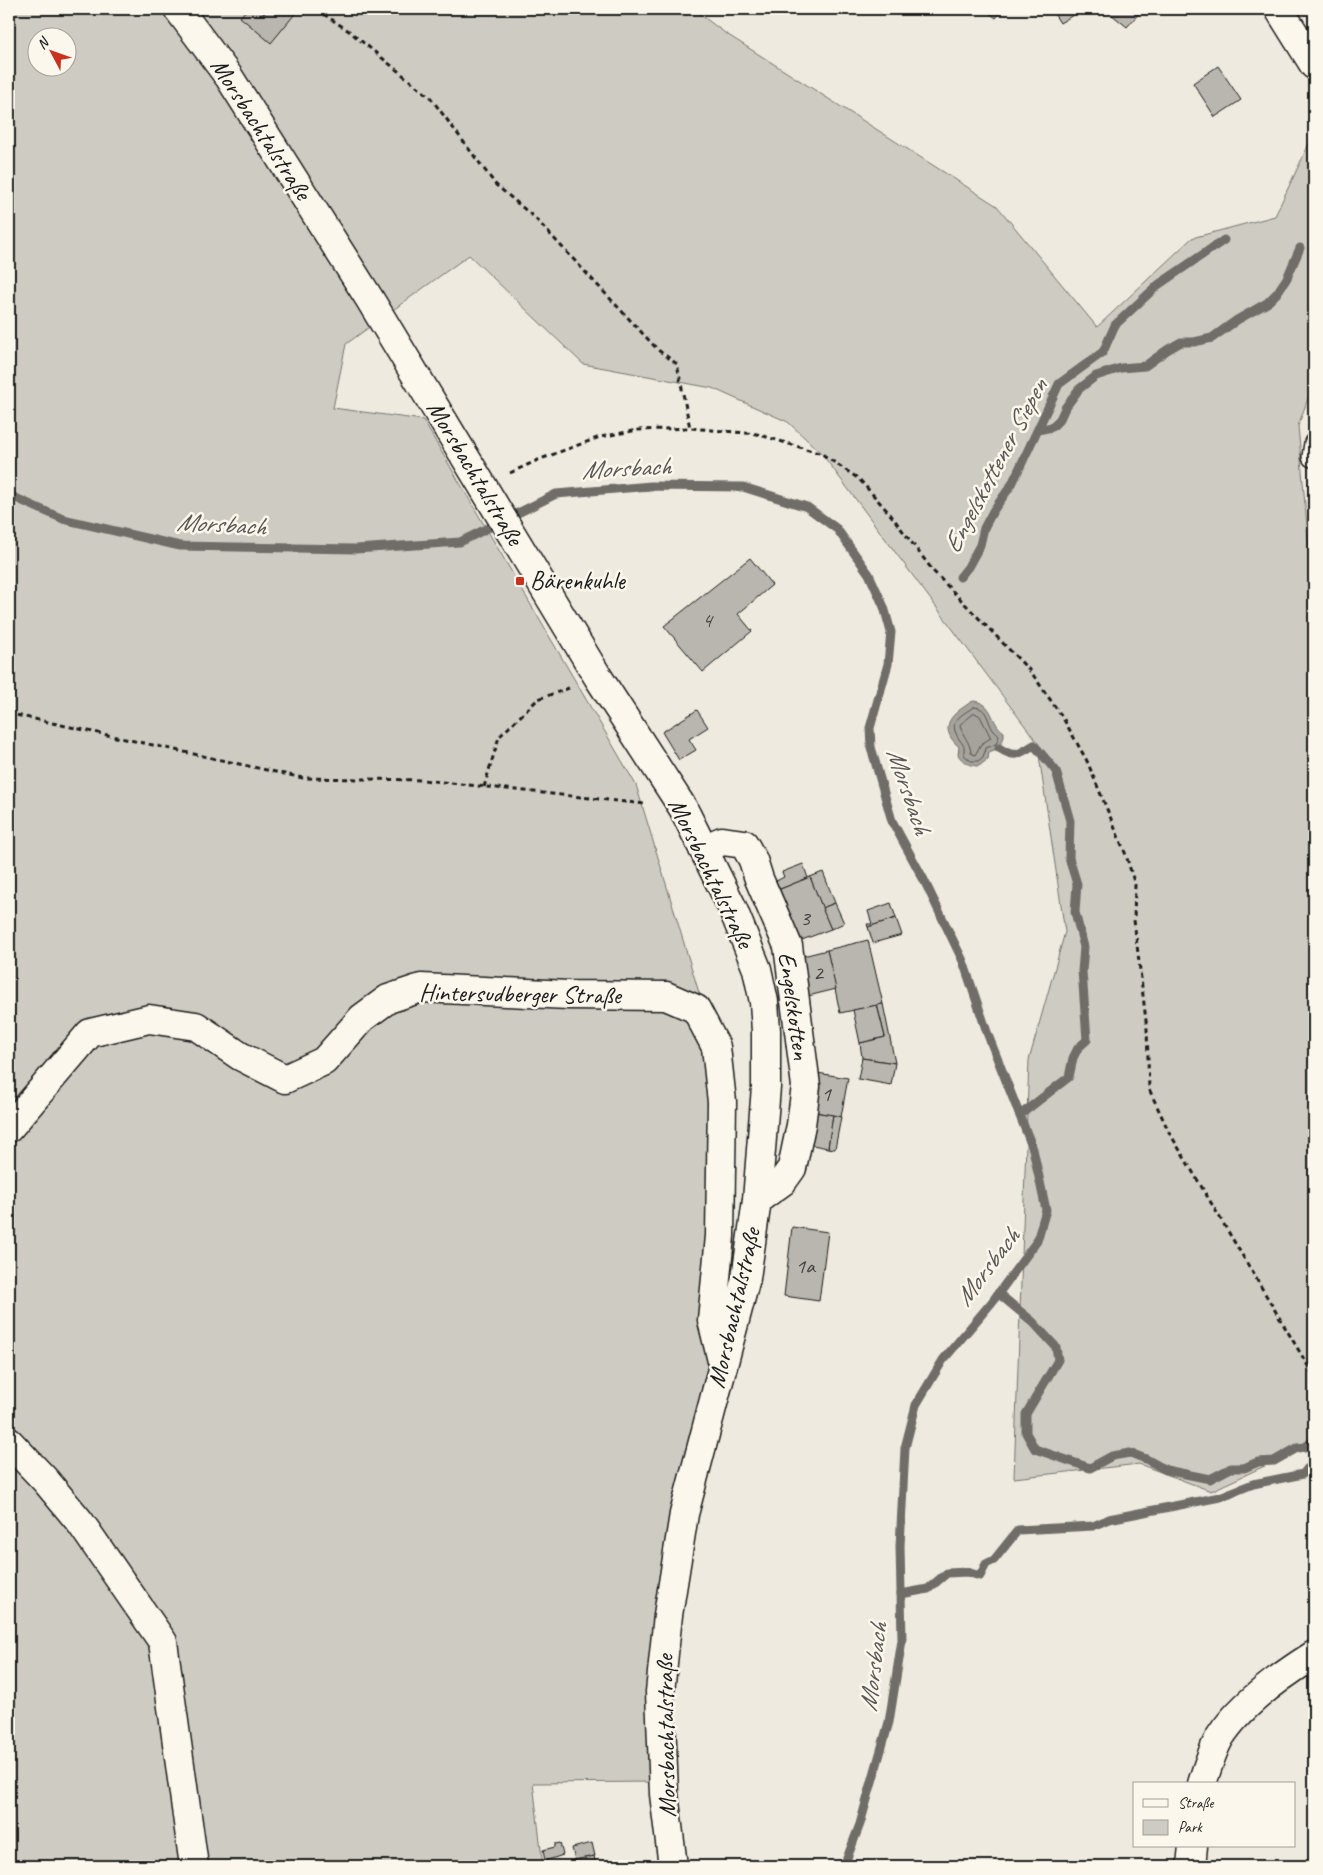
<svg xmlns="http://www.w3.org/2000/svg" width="1323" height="1875" font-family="Caveat,sans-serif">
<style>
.green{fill:#ceccc2;stroke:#75746f;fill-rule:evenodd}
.water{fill:#a6a39d;stroke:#6f6d69}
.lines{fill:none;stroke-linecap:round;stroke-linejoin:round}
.shore{stroke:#535250;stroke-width:1}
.stream{stroke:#6f6d69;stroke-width:9}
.building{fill:#b9b6af;stroke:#1c1c1c}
.service-casing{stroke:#1c1c1c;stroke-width:22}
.minor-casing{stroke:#1c1c1c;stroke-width:31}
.secondary-casing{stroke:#1c1c1c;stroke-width:31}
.path{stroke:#1c1c1c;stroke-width:3;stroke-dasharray:5 4;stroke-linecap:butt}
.service{stroke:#fbf7ec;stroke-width:19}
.minor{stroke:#fbf7ec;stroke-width:28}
.secondary{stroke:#fbf7ec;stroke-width:28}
.poi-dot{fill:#c8321e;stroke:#fbf7ec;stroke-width:2}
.labels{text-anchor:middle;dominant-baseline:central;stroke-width:5;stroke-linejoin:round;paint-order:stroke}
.number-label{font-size:22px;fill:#434241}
.street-label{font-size:25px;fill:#1c1c1c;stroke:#fbf7ec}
.poi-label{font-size:25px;fill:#1c1c1c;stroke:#fbf7ec;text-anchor:start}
.water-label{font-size:26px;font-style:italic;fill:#5a5956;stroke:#fbf7ec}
</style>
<rect width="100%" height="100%" fill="#eeeadf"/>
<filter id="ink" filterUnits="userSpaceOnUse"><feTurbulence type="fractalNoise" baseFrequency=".02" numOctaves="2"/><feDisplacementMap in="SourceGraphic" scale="10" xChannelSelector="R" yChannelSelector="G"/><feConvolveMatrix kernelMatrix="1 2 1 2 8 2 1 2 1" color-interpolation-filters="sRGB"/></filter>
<g filter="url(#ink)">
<path class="green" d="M9,9H693L725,33L997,206L1097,327L1192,238L1275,216L1314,133V382L1298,426L1314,605V1443L1211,1491L1139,1464L1014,1478L1029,1060L1065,932L1037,742L822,454L788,422L712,388L583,364L469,255L346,344L333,408L423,420L636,785L730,1095L717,1394L654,1782L533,1783L543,1866H9ZM38,38H68V68H38Z"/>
<path class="water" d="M973,701C995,703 989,722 1004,732V737L999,748L989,752L988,759L979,766C969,766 964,763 958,755L959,747C936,726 953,713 973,701Z"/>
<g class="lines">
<g class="shore">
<path d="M974,707C988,707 987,721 993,730C995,732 997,734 999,736L996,744L986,748L983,757L978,761H971L964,755V746C948,725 952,720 974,707Z"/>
<path d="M975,713L980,716L991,738L981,744L975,755L971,753C970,741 962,736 960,725Z"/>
</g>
<g class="stream">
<path d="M1038,430L1052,427L1060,419L1065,408L1079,389L1096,376L1121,368L1145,366L1167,350L1181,342H1194L1212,338L1237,320L1267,303L1277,293L1287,278L1300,248"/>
<path d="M9,495L63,519L180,546L356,549L460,542L556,494L651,486L743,487L807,507L837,529L869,574L884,607L891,632L888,664L870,728L871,747L892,821L924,880L963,961L988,1035L1033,1149L1046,1210L1037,1241L992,1302L943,1360L916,1405L905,1448L900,1546L902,1640L889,1722L860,1824L844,1866"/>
<path d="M960,577L968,567L980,545L984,528L993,511L1012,484L1059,384L1103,352L1115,325L1158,285L1224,240"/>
<path d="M999,748C1016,759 1018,754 1034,745L1056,771L1070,821L1069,858L1077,884L1075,912L1084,947L1082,971L1087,1040L1078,1048L1073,1058L1069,1077L1020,1115"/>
<path d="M998,1293L1033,1322L1056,1347L1058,1360L1026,1414V1433L1035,1449L1090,1468L1112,1456L1130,1453L1146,1459L1166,1470L1210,1479L1231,1468H1244L1258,1462L1274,1461L1297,1448L1305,1447L1314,1440"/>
<path d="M901,1594L928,1589L947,1573L967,1572L980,1576L986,1564L994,1560L1018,1530L1093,1526L1109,1519L1220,1497L1253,1484L1303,1474L1307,1469L1314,1465"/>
</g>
</g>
<g class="building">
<path d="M247,9H258L264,14L268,9H299L271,43L240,17Z"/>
<path d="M984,9H1003L996,18Z"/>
<path d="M1051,9H1083L1060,23Z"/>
<path d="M1105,9H1143L1127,27Z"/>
<path d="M1218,66L1241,100L1215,117L1193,83Z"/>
<path d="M750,558L772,585L738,614L752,631L703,672L664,626Z"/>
<path d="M697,710L708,727L689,739L696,750L679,760L662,732Z"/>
<path d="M803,864L808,878L775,891L772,883L784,877L782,872Z"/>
<path d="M823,872L835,903L822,908L810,877Z"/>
<path d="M810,877L831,929L794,943L773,892Z"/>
<path d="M835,903L844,923L831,929L822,908Z"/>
<path d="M891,903L896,918L868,927L867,924H872L868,911Z"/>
<path d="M896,918L902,935L873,943L868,927Z"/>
<path d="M868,940L883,1004L840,1013L827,950Z"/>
<path d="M827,950L836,989L808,996L799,957Z"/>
<path d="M883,1004L895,1063L862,1058L860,1043L885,1037L877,1005Z"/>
<path d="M877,1005L885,1037L860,1043L853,1010Z"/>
<path d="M862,1058L895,1063L891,1085L858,1079Z"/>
<path d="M811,1072L848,1078L841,1117L805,1110Z"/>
<path d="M807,1111L833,1115L828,1148L802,1143Z"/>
<path d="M833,1115L841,1117L835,1149L828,1148Z"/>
<path d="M792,1227L828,1232L819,1301L784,1296Z"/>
<path d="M560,1843L563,1855L545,1861L543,1850L555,1847V1844Z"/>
<path d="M592,1843L595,1856L575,1860L572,1848Z"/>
<path d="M594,1856L596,1866H564L563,1863Z"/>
<path d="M1078,1863L1079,1866H1062Z"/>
</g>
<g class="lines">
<g class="service-casing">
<path id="service" d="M1312,457L1314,443"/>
</g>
<g class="minor-casing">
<g id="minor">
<path d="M1279,9L1314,65"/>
<path d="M703,849L722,841L744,844L753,860L759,879L788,946L806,1086L801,1125L792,1168L782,1182L757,1200"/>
<path d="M9,1128L90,1033L149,1019L196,1026L240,1056L285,1079L324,1061L362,1018L388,999L421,988L568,995L666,996L696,1009L716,1047L722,1102L720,1236L712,1320L723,1365"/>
<path d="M9,1442L46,1481L80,1522L163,1642L194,1866"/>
<path d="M1202,1784C1207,1768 1212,1751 1220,1737C1241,1704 1282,1675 1314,1655"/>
<path d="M1191,1866L1193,1846"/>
</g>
</g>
<g class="secondary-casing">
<path id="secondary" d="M178,9L229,77L369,298L598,677L683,808L732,907L757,969L764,1002L766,1031V1087L757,1200L746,1278L684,1514L668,1615L660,1692L664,1794L673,1866"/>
</g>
<g class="path">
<path d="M316,9L349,31L430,97L496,185L534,217L658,350L677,364L690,428"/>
<path d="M510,473L538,460L600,437L638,430L690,428L757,434L822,454L859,479L890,514L934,572L1031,672L1063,718L1087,761L1126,855L1135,885L1134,920L1147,1029L1149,1089L1169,1132L1314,1376"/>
<path d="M9,711L16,715L303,778L423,780L645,804"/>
<path d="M484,787L499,737L538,699L569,688"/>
</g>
<use href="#service" class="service"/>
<use href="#minor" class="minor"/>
<use href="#secondary" class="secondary"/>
</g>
</g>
<rect class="poi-dot" x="515" y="576" width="10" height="10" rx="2.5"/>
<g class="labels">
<g class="number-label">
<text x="707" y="620">4</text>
<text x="805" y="918">3</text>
<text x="818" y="973">2</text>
<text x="826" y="1094">1</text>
<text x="805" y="1266">1a</text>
</g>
<g class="street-label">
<text transform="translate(261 129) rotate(57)">Morsbachtalstraße</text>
<text transform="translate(475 473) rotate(59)">Morsbachtalstraße</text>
<text transform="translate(711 873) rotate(64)">Morsbachtalstraße</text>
<text transform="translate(520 994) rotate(1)">Hintersudberger Straße</text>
<text transform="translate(794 1006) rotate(82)">Engelskotten</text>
<text transform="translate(734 1308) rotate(-77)">Morsbachtalstraße</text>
<text transform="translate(666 1736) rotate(-91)">Morsbachtalstraße</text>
</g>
<g class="poi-label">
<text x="530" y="581">Bärenkuhle</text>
</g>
<g class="water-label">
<text transform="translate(995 466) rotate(-62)">Engelskottener Siepen</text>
<text transform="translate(626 468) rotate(-3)">Morsbach</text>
<text transform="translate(221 524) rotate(3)">Morsbach</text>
<text transform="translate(909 791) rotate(71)">Morsbach</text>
<text transform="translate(987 1267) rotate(-53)">Morsbach</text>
<text transform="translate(873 1667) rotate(-83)">Morsbach</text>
</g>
</g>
<rect width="1323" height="1875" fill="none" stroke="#fbf7ec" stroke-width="30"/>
<rect x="15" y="15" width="1293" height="1845" fill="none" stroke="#1c1c1c" stroke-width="2" filter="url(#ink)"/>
<rect x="1133" y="1782" width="162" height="65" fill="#fbf7ec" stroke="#a29f99"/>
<rect x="1143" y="1799" width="25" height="8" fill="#fbf7ec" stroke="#a29f99"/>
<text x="1178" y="1808" font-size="15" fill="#1c1c1c">Straße</text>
<rect x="1143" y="1820" width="25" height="15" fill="#ceccc2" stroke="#a29f99"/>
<text x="1178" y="1832" font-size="15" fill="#1c1c1c">Park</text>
<g transform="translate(52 52) rotate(311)"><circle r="24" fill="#fbf7ec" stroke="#a29f99"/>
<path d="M0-4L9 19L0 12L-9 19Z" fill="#c8321e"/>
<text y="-8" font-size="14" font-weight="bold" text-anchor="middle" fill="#1c1c1c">N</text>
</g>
</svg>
